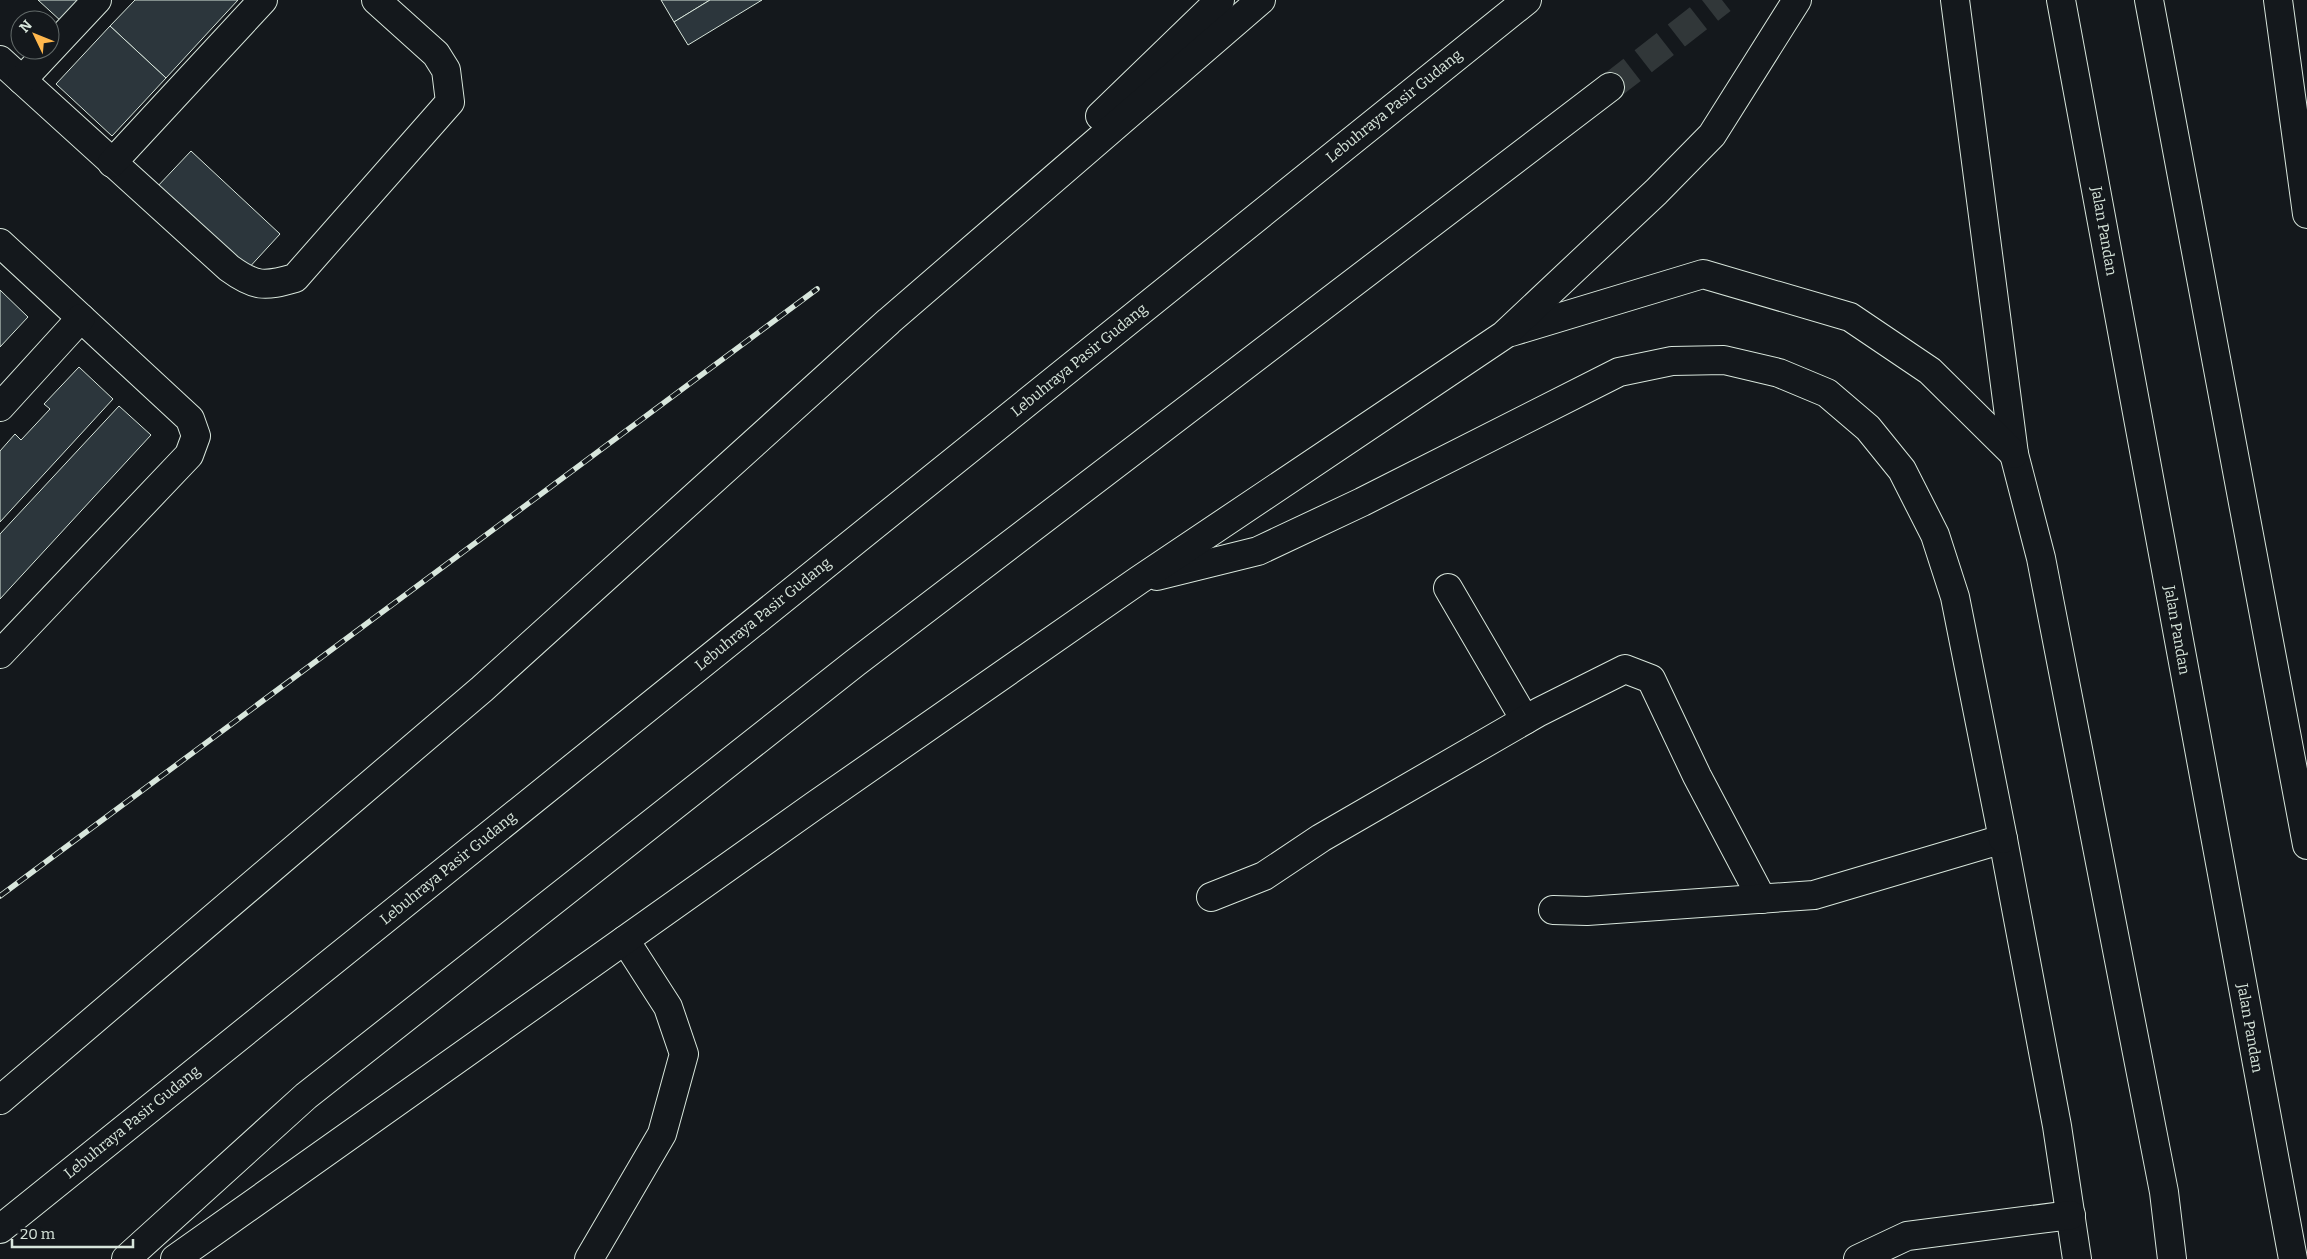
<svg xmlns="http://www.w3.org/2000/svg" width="2307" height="1259" font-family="Bitter,serif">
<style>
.building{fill:#2c363c;stroke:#d8e6dc}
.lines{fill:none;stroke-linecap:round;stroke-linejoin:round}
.highway-tunnel{stroke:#313739;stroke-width:28;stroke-dasharray:28 14;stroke-linecap:butt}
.minor-casing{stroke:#d8e6dc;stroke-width:30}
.highway-casing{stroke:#d8e6dc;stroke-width:30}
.minor{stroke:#14181c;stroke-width:28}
.highway{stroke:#14181c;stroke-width:28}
.rail-casing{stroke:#d8e6dc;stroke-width:5.5}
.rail{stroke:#14181c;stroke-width:4;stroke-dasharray:11;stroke-linecap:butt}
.labels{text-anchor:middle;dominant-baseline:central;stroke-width:4;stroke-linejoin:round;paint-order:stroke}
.street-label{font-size:15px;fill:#d8e6dc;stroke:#14181c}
</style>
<rect width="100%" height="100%" fill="#14181c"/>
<g class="building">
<path d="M38,0H83L62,22Z"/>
<path d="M135,0H238L166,78L110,26Z"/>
<path d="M661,0H710L674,22Z"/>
<path d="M710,0H762L688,45L674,22Z"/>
<path d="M110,26L166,78L112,136L56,84Z"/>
<path d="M191,151L280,234L246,271L156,188Z"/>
<path d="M0,290L28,317L0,347Z"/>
<path d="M79,367L113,399L0,522V451L15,434L21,440L50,409L44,404Z"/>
<path d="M119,406L151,435L0,599V534Z"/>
</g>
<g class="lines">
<path class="highway-tunnel" d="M1610,87L1722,0"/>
<g class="minor-casing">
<g id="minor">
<path d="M0,60L229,268C255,287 264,287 295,278L450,102L446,70L436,54L376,0"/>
<path d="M22,80L97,0"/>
<path d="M112,163L263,0"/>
<path d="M0,243L190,419L196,436L189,455L0,654"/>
<path d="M0,407L81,318"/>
<path d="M1448,588L1525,720"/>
<path d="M1211,897L1264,876L1321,838L1539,712L1625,669L1651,679L1697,776L1762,899"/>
<path d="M1553,910L1587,911L1814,895L2003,839L2057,1126L2077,1259"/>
<path d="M589,1259L662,1134L684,1054L668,1007L625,940"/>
<path d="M1858,1259L1907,1236L2071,1215"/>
</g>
</g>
<g class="highway-casing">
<g id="highway">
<path d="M1955,0L2014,454L2041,558L2164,1192L2172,1259"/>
<path d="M2061,0L2293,1259"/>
<path d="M2149,0L2307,845"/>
<path d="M2278,0L2307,214"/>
<path d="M1100,116L1220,0"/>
<path d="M1511,332L1703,274L1850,317L1930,371L2014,454"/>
<path d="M1157,576L1258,551L1362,502L1619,372L1672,361L1724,360L1779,373L1827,393L1868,428L1902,470L1935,535L1955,597L2003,839"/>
<path d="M0,1100L482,689L889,321L1261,0"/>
<path d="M0,1229L1527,0"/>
<path d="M126,1259L306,1096L855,663L1610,87"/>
<path d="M175,1259L814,806L1139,580L1504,335L1656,192L1712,135L1797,0"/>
</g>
</g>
<use href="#minor" class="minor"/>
<use href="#highway" class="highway"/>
<g class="rail-casing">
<path id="rail" d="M0,896L817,289"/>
</g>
<use href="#rail" class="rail"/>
</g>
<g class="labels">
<g class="street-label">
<text transform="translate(1394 106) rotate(-39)">Lebuhraya Pasir Gudang</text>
<text transform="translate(2104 231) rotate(80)">Jalan Pandan</text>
<text transform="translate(1079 360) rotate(-39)">Lebuhraya Pasir Gudang</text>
<text transform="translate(763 614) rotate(-39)">Lebuhraya Pasir Gudang</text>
<text transform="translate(2177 630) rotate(80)">Jalan Pandan</text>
<text transform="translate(448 868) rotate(-39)">Lebuhraya Pasir Gudang</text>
<text transform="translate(2250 1028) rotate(80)">Jalan Pandan</text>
<text transform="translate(132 1122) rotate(-39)">Lebuhraya Pasir Gudang</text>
</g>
</g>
<g transform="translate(35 35) rotate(313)"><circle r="24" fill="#14181c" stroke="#626a69"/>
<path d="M0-4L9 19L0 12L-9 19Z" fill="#ffb74d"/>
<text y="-8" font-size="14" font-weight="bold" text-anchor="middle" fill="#d8e6dc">N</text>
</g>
<path d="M12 1239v8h121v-8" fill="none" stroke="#d8e6dc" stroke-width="2.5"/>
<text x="20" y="1239" font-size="15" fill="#d8e6dc" stroke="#14181c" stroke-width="4" paint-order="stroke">20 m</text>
</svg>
